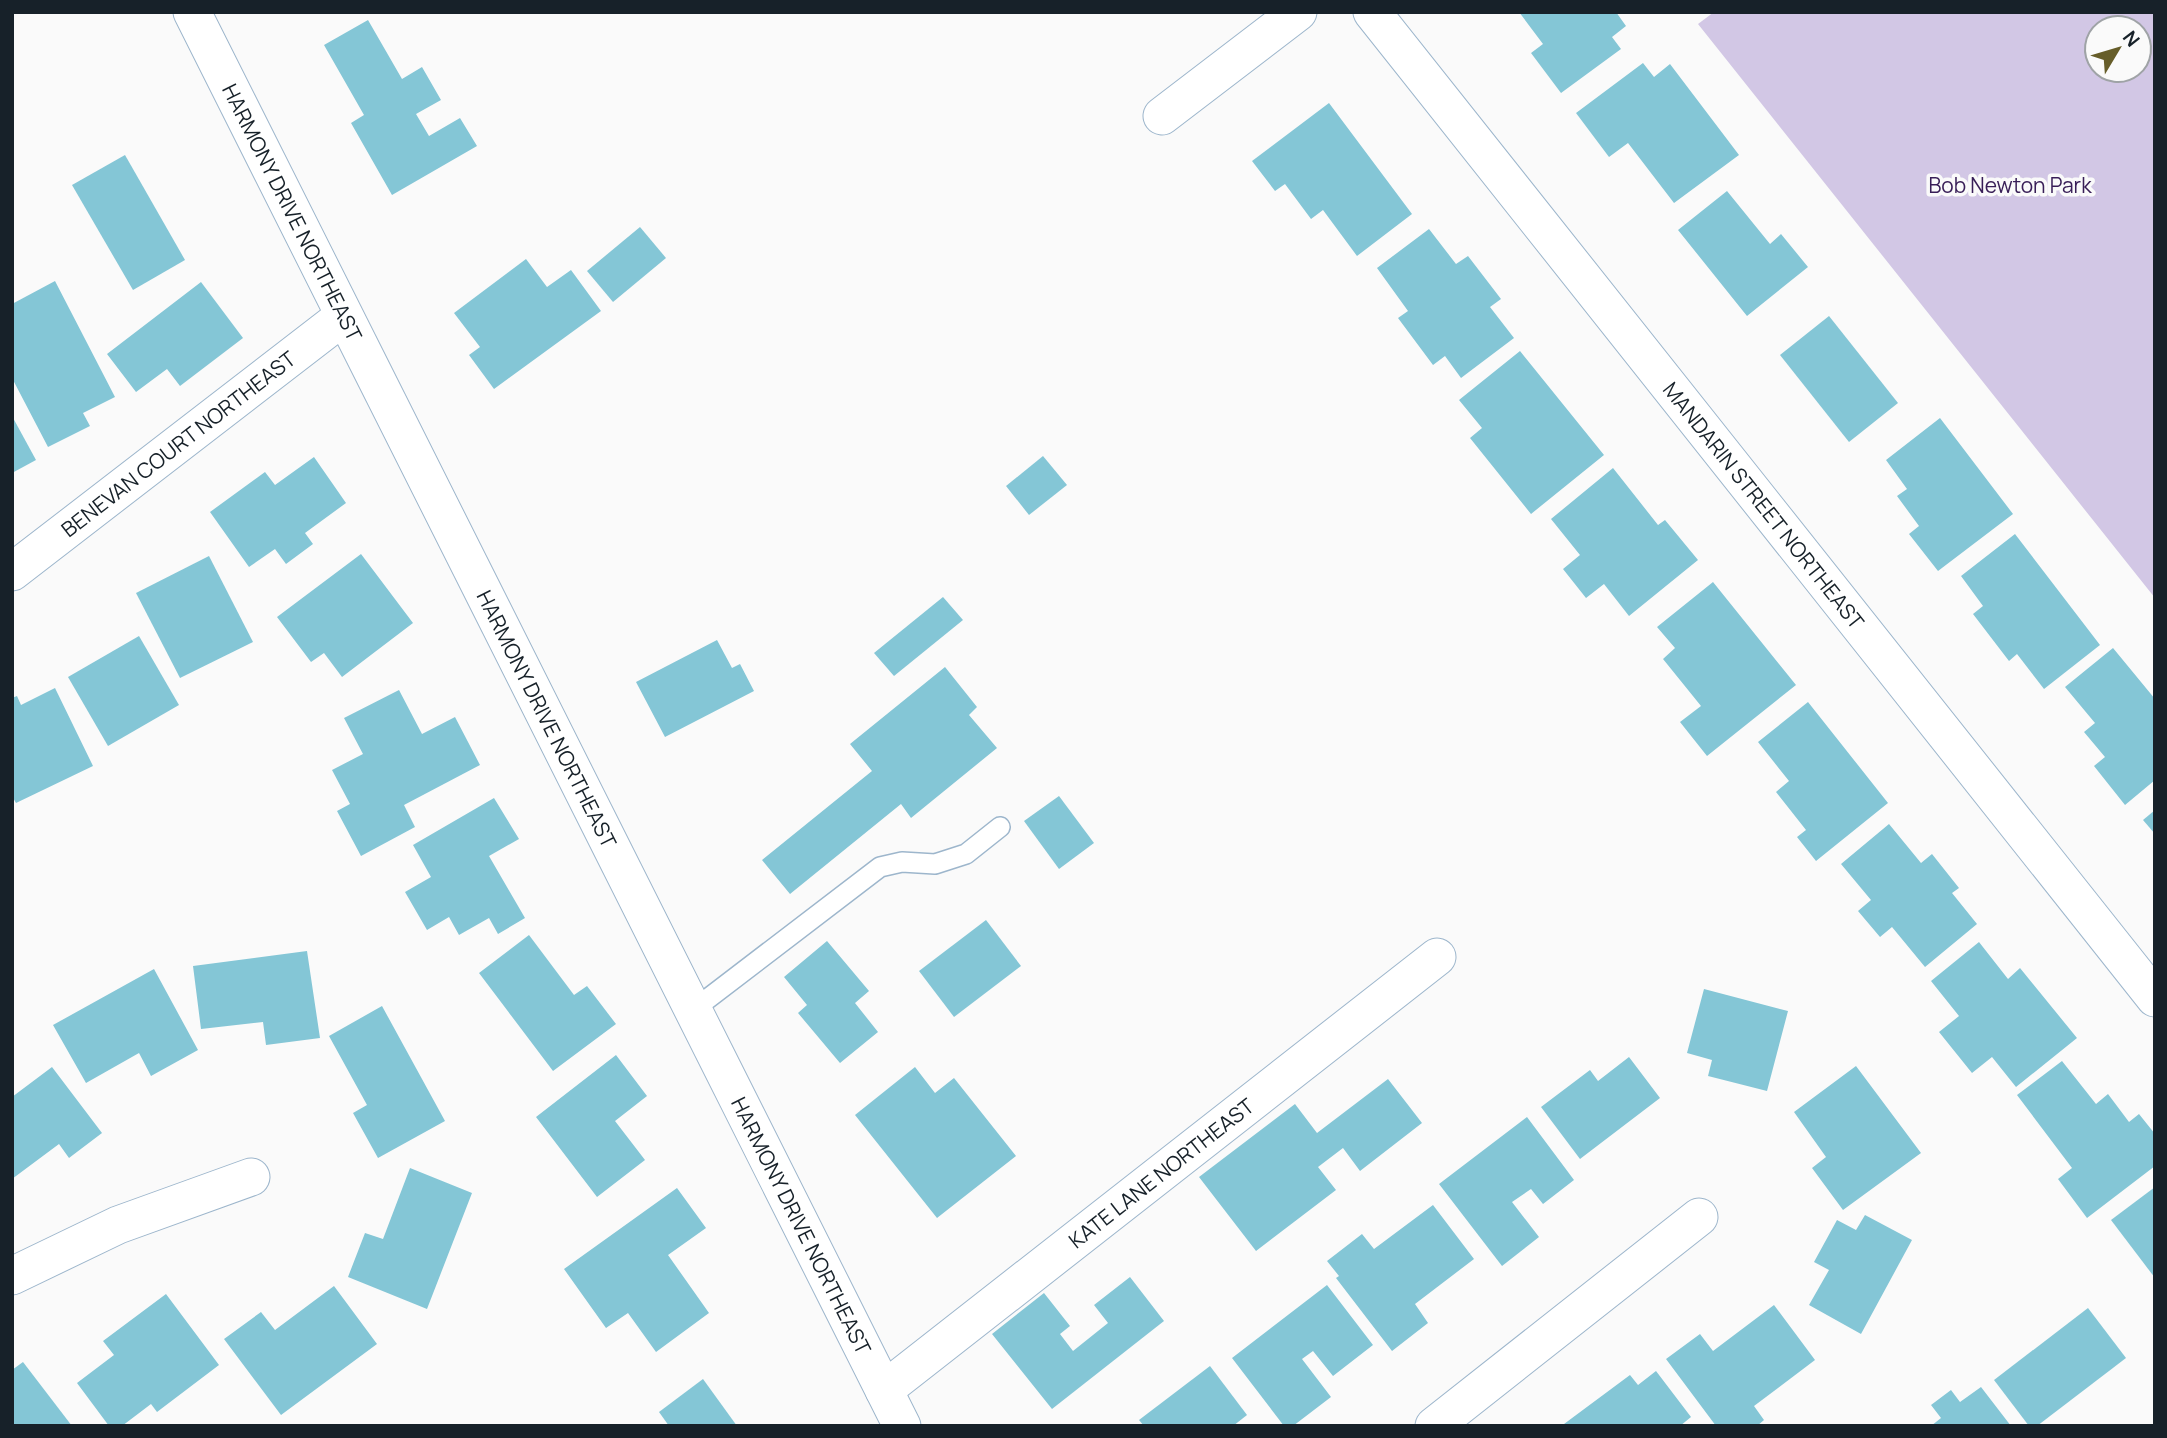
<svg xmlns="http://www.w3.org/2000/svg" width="2167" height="1438" font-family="Manrope,sans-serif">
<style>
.green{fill:#d2c7e5;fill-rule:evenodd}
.building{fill:#84c6d6}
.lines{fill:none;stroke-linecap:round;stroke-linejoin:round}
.lane-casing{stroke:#9db6cc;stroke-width:22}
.street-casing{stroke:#9db6cc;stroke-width:39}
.lane{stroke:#fff;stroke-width:19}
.street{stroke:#fff;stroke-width:37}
.labels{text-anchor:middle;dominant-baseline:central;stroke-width:7;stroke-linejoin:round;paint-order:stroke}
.park-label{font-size:21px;fill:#381e57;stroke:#fafafa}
.street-label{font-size:21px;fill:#172129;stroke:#fafafa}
</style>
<rect width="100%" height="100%" fill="#fafafa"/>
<path class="green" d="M1714,12H2155V598L1698,24ZM2097,28H2139V70H2097Z"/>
<g class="building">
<path d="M1519,12H1616L1626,26L1612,37L1621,49L1561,93L1531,53L1543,44Z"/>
<path d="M368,20L402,79L422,67L441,100L416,114L429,136L460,118L477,146L392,195L351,123L364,115L324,45Z"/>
<path d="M1643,63L1654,77L1670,64L1739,155L1674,203L1628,143L1609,157L1576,113Z"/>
<path d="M1329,103L1412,214L1357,256L1323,210L1311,219L1285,184L1275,191L1252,161Z"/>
<path d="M125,155L185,260L133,290L72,185Z"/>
<path d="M1727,191L1770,244L1781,234L1808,267L1747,316L1678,230Z"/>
<path d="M640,227L666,258L613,302L587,271Z"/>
<path d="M1429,229L1456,264L1468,256L1501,299L1490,307L1514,338L1461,378L1445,356L1433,365L1398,318L1408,311L1377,268Z"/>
<path d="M526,259L547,287L571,270L601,311L494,389L469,355L480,347L454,313Z"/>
<path d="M55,281L115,397L83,413L90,426L48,447L12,378V304Z"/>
<path d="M201,282L243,338L180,386L167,369L136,392L107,354Z"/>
<path d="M1829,316L1898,403L1849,442L1780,355Z"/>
<path d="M1520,351L1604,455L1531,514L1470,438L1482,428L1459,400Z"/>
<path d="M12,416L36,460L12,473Z"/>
<path d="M1940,418L2013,514L1938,571L1909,534L1919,526L1897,496L1907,489L1886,460Z"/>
<path d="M1043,456L1067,485L1029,515L1006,486Z"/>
<path d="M314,457L346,503L305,533L313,544L286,564L275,549L249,567L210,512L265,472L275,485Z"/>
<path d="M1613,468L1658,525L1665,520L1698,560L1629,616L1604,584L1586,598L1563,569L1580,555L1551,519Z"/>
<path d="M2015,534L2100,645L2044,689L2017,654L2009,661L1973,614L1983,606L1961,576Z"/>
<path d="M361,554L413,623L342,677L324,653L311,662L277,617Z"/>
<path d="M209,556L253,642L180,678L136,593Z"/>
<path d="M1713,582L1796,685L1707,756L1680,722L1701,706L1663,659L1675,648L1657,627Z"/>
<path d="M943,597L963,620L894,676L874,653Z"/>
<path d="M139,636L179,705L108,746L68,677Z"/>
<path d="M717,640L732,668L740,664L754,691L665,737L636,682Z"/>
<path d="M2113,648L2155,699V780L2125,805L2094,766L2105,757L2084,732L2095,723L2065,687Z"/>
<path d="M945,667L977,707L969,715L997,748L911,818L901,804L790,894L762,860L872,771L850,744Z"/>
<path d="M55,688L93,766L16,803L12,796V698L17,696L21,705Z"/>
<path d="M399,690L422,734L455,717L480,765L404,805L415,827L361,856L337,811L350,804L332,770L363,754L344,718Z"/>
<path d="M1808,702L1888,803L1816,861L1797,837L1806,830L1776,792L1789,781L1758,742Z"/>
<path d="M1059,796L1094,843L1059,869L1024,821Z"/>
<path d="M494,798L519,839L489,856L525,918L498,934L489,918L459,935L449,917L427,930L405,892L431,877L413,845Z"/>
<path d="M2155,810V834L2143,820Z"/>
<path d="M1889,824L1921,863L1932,854L1959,888L1952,893L1977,924L1925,967L1892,927L1880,937L1858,911L1871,900L1841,864Z"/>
<path d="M986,920L1021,966L954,1017L919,971Z"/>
<path d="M529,935L574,995L587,986L616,1024L553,1071L479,973Z"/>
<path d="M827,941L869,991L855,1003L878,1032L840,1063L798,1013L807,1005L784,977Z"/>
<path d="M1979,942L2008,979L2020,968L2077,1038L2016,1087L1992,1057L1972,1073L1939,1032L1959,1016L1931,981Z"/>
<path d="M307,951L320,1038L266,1045L263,1022L201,1029L193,966Z"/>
<path d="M154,969L198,1050L151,1076L139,1053L86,1083L53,1025Z"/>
<path d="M1704,989L1788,1011L1767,1091L1708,1076L1712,1060L1687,1053Z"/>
<path d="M382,1006L445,1121L378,1158L353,1113L367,1105L329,1036Z"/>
<path d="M616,1055L647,1096L615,1121L645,1160L597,1197L536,1117Z"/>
<path d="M1629,1057L1660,1098L1580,1159L1541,1107L1590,1070L1598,1081Z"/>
<path d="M2062,1061L2096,1104L2108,1094L2129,1122L2139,1114L2155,1134V1166L2087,1218L2058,1179L2072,1168L2017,1095Z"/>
<path d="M1856,1066L1921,1153L1843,1210L1812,1168L1826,1157L1794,1112Z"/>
<path d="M52,1067L102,1133L69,1158L59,1144L12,1179V1097Z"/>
<path d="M915,1067L935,1093L954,1078L1016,1156L937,1218L855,1115Z"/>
<path d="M1388,1079L1422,1123L1360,1171L1343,1148L1318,1167L1336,1190L1256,1251L1199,1177L1295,1104L1317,1133Z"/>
<path d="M1527,1117L1574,1180L1543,1204L1531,1189L1512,1202L1539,1237L1502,1266L1439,1184Z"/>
<path d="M410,1168L472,1193L427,1309L348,1277L365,1233L383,1239Z"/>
<path d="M2155,1187V1278L2111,1220Z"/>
<path d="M677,1188L706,1228L668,1255L709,1313L656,1352L628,1313L606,1328L564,1269Z"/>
<path d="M1433,1205L1474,1259L1415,1304L1428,1323L1392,1351L1336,1278L1339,1276L1327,1261L1362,1234L1374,1249Z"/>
<path d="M1865,1215L1912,1240L1861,1334L1809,1305L1829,1270L1814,1262L1837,1220L1856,1230Z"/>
<path d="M1130,1277L1164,1321L1052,1409L992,1334L1044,1293L1070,1326L1060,1334L1073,1351L1108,1323L1094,1305Z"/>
<path d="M1327,1285L1373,1345L1333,1376L1313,1351L1302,1359L1331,1397L1293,1426H1284L1232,1358Z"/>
<path d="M334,1286L377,1344L281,1415L224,1339L261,1312L275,1330Z"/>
<path d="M166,1294L219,1365L157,1412L151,1404L122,1426H109L77,1383L114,1355L103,1341Z"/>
<path d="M1774,1305L1815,1360L1754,1406L1764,1420L1757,1426H1716L1666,1359L1700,1334L1713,1351Z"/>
<path d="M2088,1308L2126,1358L2037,1426H2029L1994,1380Z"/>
<path d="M23,1362L72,1426H12V1370Z"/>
<path d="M1210,1366L1247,1415L1233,1426H1144L1139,1420Z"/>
<path d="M1656,1371L1691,1417L1680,1426L1564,1424L1630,1375L1638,1385Z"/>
<path d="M703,1379L737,1426H669L659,1412Z"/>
<path d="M1981,1387L2011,1426H1931L1941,1418L1931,1405L1951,1390L1960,1402Z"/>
</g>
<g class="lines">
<g class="lane-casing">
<path id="lane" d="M693,1010L880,867L902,862L935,864L966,854L1000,827"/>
</g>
<g class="street-casing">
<g id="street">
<path id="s1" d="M192,12L902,1426"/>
<path id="s2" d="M1372,12L2155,998"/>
<path d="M1162,116L1298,12"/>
<path id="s3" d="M12,572L344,316"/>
<path d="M12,1276L118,1225L251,1177"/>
<path id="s4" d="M884,1390L1437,957"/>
<path d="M1434,1426L1699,1217"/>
</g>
</g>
<use href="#lane" class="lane"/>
<use href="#street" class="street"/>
</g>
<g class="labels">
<g class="park-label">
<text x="2010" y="185">Bob Newton Park</text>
</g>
<g class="street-label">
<text stroke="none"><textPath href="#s1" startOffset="224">HARMONY DRIVE NORTHEAST</textPath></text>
<text stroke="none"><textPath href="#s3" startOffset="210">BENEVAN COURT NORTHEAST</textPath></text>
<text stroke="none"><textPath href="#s2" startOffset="630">MANDARIN STREET NORTHEAST</textPath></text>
<text stroke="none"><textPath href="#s1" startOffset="791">HARMONY DRIVE NORTHEAST</textPath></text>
<text stroke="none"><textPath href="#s4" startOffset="352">KATE LANE NORTHEAST</textPath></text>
<text stroke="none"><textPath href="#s1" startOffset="1358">HARMONY DRIVE NORTHEAST</textPath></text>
</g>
</g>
<rect width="2167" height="1438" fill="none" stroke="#172129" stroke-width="28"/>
<g transform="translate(2118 49) rotate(52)"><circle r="33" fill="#fafafa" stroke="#9fa3a6" stroke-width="2"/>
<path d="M0-5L12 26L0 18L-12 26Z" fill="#665d29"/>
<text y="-10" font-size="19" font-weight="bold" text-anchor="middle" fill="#172129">N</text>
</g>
</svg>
